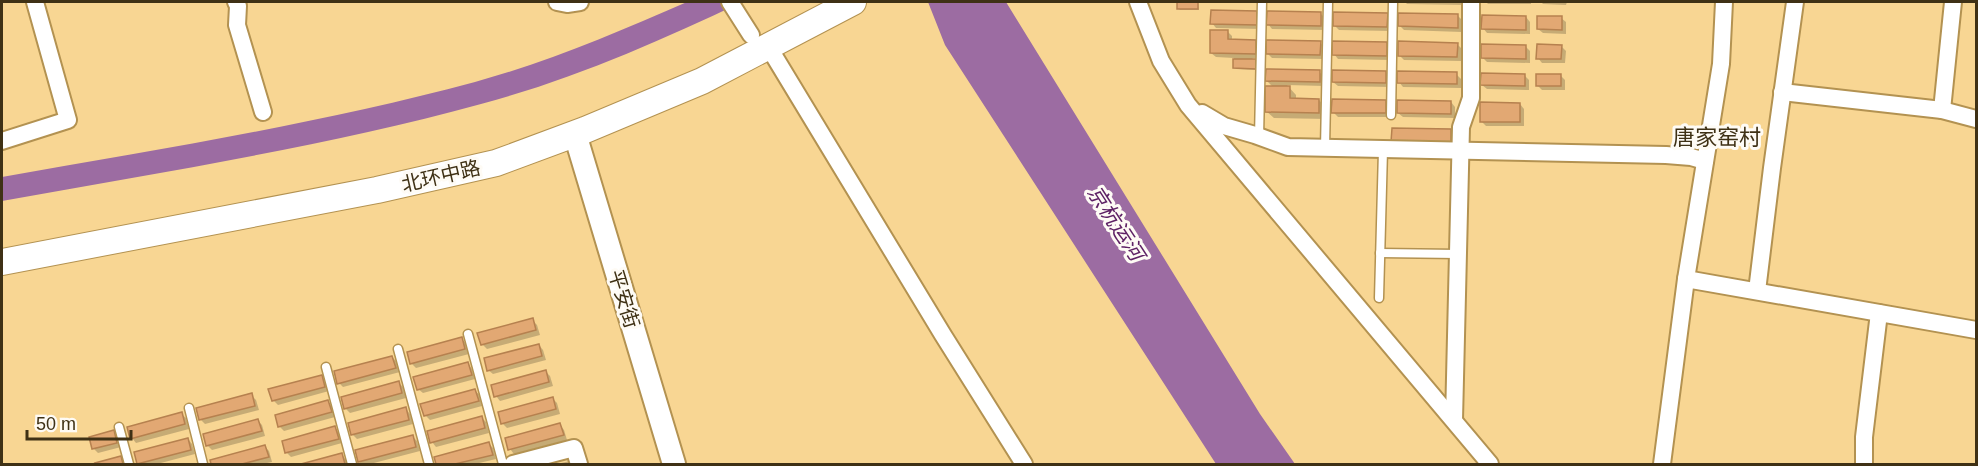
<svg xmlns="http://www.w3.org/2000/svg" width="1978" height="466" font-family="Helvetica,'Noto Sans SC',sans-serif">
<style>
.water{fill:#9c6ca2}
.shadow{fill:#0003}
.building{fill:#e2a873;stroke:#b6814f;stroke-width:1.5}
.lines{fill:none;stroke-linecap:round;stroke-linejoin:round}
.lane-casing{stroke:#b39251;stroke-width:11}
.street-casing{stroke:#b39251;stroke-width:20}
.secondary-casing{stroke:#b39251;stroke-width:26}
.primary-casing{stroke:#b39251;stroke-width:28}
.lane{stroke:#fff;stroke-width:8}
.street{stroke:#fff;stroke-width:16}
.secondary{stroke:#fff;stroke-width:22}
.primary{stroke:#fff;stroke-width:26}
.labels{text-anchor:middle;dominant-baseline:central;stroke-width:6;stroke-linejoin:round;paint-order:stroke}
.street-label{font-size:20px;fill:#3f3115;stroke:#fefbf5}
.water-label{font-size:21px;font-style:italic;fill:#5e2165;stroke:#fefbf5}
.quarter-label{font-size:22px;fill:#3f3115;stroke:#fefbf5}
</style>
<rect width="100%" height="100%" fill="#f8d693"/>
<g class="water">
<path d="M687,2H742C658,42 571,80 481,104C324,147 162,172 2,201V177C160,149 319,124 475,82C548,62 618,32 687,2Z"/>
<path d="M928,2H1006L1260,414L1295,464H1216L945,45Z"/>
</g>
<g class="shadow">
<path d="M1178,2H1198L1199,10H1180L1178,8Z"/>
<path d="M1405,2H1465V5L1407,4Z"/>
<path d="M1486,2H1531V4H1488Z"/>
<path d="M1541,2H1567L1566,5L1543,4Z"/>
<path d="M1256,13L1261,17V29L1216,28L1212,23Z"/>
<path d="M1320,13L1325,18V30L1272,29L1268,24Z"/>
<path d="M1387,14L1392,19L1391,31L1339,30L1334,25Z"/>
<path d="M1458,16L1462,20V32L1404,30L1400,26Z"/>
<path d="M1526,17L1530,22V34L1487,33L1483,28Z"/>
<path d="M1561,18L1566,22V34L1543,33L1538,29Z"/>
<path d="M1227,31L1232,36V41H1256L1260,46V58H1252L1257,63V70L1236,69L1234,67V58L1216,57L1211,53Z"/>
<path d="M1320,42L1324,47V59L1272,58L1267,53Z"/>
<path d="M1386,43L1391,48V60L1338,59L1334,54Z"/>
<path d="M1457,44L1462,49L1461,61L1404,60L1399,55Z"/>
<path d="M1525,46L1530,51V63L1487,62L1482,57Z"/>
<path d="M1561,46L1566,51L1565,63H1542L1538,58Z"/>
<path d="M1319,72L1324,76V86L1287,85L1296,95V100H1319L1326,108V119L1274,118L1266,111L1273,87L1267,81Z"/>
<path d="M1386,73L1390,77V87L1338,86L1333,82Z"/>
<path d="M1456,74L1461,79V88L1403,87L1399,82Z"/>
<path d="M1525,76L1529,80V90L1487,89L1482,85Z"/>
<path d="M1561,76L1565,80V90H1542L1537,85Z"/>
<path d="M1386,102L1390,106V117H1338L1333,112Z"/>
<path d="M1451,102L1455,107V118L1403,117L1398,113Z"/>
<path d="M1520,104L1524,109V126H1486L1481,121Z"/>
<path d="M532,320L537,325L540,335L487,349L482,344Z"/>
<path d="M461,339L466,343L469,354L416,368L411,363Z"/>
<path d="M539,345L543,350L546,360L493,374L488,370Z"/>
<path d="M392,357L397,362L400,372L343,387L339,383Z"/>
<path d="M468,364L472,369L475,379L423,393L418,389Z"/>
<path d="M546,372L550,376L553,386L500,401L496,396Z"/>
<path d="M321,376L326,381L329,391L278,405L273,400Z"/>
<path d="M399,383L403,387L406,398L350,413L345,408Z"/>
<path d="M475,391L480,395L482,406L430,420L425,415Z"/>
<path d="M251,395L256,400L259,410L205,424L201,420L198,409Z"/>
<path d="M553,399L557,403L560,414L507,428L502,423Z"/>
<path d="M328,402L332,406L335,417L284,431L279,426Z"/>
<path d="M406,409L410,414L413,424L357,439L352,434Z"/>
<path d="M181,414L186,418L189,429L136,443L132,438Z"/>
<path d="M482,418L486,422L489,433L436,447L432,442Z"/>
<path d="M258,421L262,425L265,436L212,450L207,445Z"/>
<path d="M560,425L564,430L567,440L514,454L510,449Z"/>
<path d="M335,428L339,433L342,443L291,457L286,452Z"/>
<path d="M114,432L118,437L121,447L98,453L93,448Z"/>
<path d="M412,436L417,441L420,451L370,464H362L359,462Z"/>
<path d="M188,439L192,444L195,454L157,464H138Z"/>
<path d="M489,444L493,448L496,459L475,464H438L436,458Z"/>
<path d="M265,447L269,451L272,462L262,464H213L212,461Z"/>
<path d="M342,455L346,460L348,464H306Z"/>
<path d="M120,457L125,464H97Z"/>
<path d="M570,461L573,464H557Z"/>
</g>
<g class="building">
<rect x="1177" y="2" width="21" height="7"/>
<path d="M1211,10L1257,11V25L1210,24Z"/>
<path d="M1267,11L1321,12V26L1266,25Z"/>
<path d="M1333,12L1388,13L1387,27L1333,26Z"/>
<path d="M1398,13L1458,14V28L1398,26Z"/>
<path d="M1482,15L1526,16V30L1481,29Z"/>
<path d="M1537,16H1562V30L1537,29Z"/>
<path d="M1210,30H1228V39L1256,40V54L1210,53Z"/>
<path d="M1266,40L1321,41L1320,55L1266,54Z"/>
<path d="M1332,41L1387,42V56L1332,55Z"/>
<path d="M1398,41L1458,43L1457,57L1398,56Z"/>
<path d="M1481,44L1526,45V59L1481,58Z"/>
<path d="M1537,44L1562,45L1561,59H1536Z"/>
<path d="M1233,59H1256V69L1233,68Z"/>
<path d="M1266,69L1320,70V82L1265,81Z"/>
<path d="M1332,70L1386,71V83L1332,82Z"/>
<path d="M1397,71L1457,72V84L1397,83Z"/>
<path d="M1481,73L1525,74V86L1480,85Z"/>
<rect x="1536" y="74" width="25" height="12"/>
<path d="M1265,86H1290V98L1319,99V113L1265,112Z"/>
<path d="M1332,99L1386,100V113H1331Z"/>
<path d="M1397,100L1451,101V114L1397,113Z"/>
<path d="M1480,102L1520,103V122H1480Z"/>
<path d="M1392,128L1451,129V143L1391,142Z"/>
<path d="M533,318L536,330L481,345L477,333Z"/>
<path d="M462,337L465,349L410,364L407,352Z"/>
<path d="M539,344L542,356L487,371L484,358Z"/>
<path d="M392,356L396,368L337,384L334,371Z"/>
<path d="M468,362L472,375L417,390L413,377Z"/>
<path d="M546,370L549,382L494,397L491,385Z"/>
<path d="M322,375L325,387L272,401L268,389Z"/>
<path d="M399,381L402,393L344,409L341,397Z"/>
<path d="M475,389L479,401L424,416L420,404Z"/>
<path d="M252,393L255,406L199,420L196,408Z"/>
<path d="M553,397L556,409L501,424L498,412Z"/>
<path d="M328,400L332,412L278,427L275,415Z"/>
<path d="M406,407L409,420L351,435L348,423Z"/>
<path d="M182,412L185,424L130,439L127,427Z"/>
<path d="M482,416L485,428L430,443L427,431Z"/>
<path d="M258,419L262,431L206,446L203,434Z"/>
<path d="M560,423L564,435L508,450L505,438Z"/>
<path d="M335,426L339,439L285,453L282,441Z"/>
<path d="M114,430L117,443L92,449L89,437Z"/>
<path d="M413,435L416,447L358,462L355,450Z"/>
<path d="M188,438L191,450L137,464L134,452Z"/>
<path d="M489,442L493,455L455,464H436L434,457Z"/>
<path d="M265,445L269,457L242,464H211L210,460Z"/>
<path d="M342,453L345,464H301Z"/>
<path d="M121,456L123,464H96L95,463Z"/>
</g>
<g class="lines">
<g class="lane-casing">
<g id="lane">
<path d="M1391,115L1393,2"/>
<path d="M1259,137L1262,2"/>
<path d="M1325,148L1328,2"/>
<path d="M1380,253L1458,254"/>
<path d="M1379,298L1383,150"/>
<path d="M468,334L503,464"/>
<path d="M398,349L429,464"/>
<path d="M326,367L352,464"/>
<path d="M189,408L203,464"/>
<path d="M119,427L129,464"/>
</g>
</g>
<g class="street-casing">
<g id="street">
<path d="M236,2L238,6L237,25L263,112"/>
<path d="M557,2L567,4L580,2"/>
<path d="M730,2L751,35"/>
<path d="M1138,2L1161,61L1188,105L1490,464"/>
<path d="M768,46L943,335L1024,464"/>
<path d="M1782,92L1942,110L1976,119"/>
<path d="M1942,110L1953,2"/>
<path d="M1202,113L1224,126L1255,135L1288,147L1666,155L1691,157L1705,161"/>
<path d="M2,141L68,120L35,2"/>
<path d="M1686,279L1976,330"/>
<path d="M1757,291L1772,168L1795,2"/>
<path d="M1454,420L1461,127L1471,98V2"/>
<path d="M513,464L574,448L579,464"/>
<path d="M1662,464L1686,279L1721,64L1724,2"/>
<path d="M1864,464V437L1879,313"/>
</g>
</g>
<g class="secondary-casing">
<path id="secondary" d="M575,134L674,464"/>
</g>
<g class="primary-casing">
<path id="primary" d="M2,262L377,190L496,163L585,130L702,81L853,2"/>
</g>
<use href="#lane" class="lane"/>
<use href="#street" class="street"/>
<use href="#secondary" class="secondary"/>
<use href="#primary" class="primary"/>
</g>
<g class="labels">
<g class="street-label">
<text transform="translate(441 176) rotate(-13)">北环中路</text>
<text transform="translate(624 299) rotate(73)">平安街</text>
</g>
<g class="water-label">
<text transform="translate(1116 223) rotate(57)">京杭运河</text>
</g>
<g class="quarter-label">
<text x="1717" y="137">唐家窑村</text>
</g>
</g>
<rect width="1978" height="466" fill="none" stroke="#3f3115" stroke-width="6"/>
<path d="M27 430v9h104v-9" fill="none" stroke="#3f3115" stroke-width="3"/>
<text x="36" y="430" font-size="18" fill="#3f3115" stroke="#fefbf5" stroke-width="4.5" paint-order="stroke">50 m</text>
</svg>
